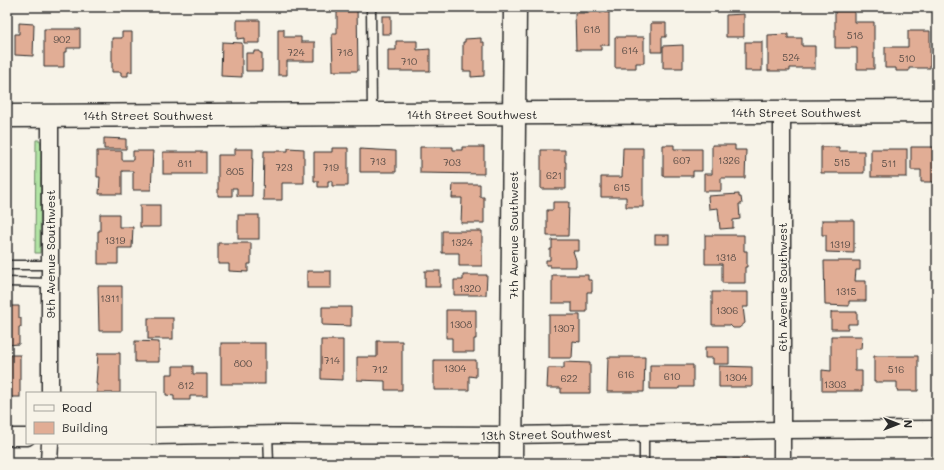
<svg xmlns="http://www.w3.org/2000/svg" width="944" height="470" font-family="Mali,sans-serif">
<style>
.green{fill:#b2e4a4;stroke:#6e8868}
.building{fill:#e1ad95;stroke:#2b2b2b}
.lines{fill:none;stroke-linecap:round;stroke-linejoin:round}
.lane-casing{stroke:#2b2b2b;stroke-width:11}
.street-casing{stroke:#2b2b2b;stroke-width:19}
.secondary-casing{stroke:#2b2b2b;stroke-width:25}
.lane{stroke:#f7f3e8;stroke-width:8}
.street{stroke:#f7f3e8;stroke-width:16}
.secondary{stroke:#f7f3e8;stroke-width:22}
.labels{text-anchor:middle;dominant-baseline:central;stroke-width:3.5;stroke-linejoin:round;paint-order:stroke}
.number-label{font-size:10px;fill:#584c46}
.street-label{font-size:12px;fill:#2b2b2b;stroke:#f7f3e8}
</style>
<rect width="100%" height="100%" fill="#f7f3e8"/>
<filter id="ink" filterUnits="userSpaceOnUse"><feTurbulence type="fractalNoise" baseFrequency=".025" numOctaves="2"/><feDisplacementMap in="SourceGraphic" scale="8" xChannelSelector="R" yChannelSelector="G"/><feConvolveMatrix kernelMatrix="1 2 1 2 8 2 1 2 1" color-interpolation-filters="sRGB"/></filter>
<g filter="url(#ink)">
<path class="green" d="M36,140H40L41,145L40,253H35Z"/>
<g class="building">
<path d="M337,7H357L358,71H333L332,34H337Z"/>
<rect x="457" y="7" width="23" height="2"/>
<path d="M589,10H600V13L609,12V45H601V50H576L575,13H589Z"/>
<path d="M835,11H854V22H874V69H857V48H835Z"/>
<path d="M744,14V37H726V15Z"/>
<rect x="382" y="16" width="9" height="18"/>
<path d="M237,20H260V43H244V38L237,39Z"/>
<path d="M19,23L34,24L33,56L15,55V34H19Z"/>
<path d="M651,23H666V37H662V52H651Z"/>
<path d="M44,29H80V48H67V52H64V67H44Z"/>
<path d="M278,29H284V37H301V42H315V61H287V75H278Z"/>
<path d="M908,31H930V68H909V71H896V68H885V47H908Z"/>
<path d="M122,32H132V72H128V76H121V72H112V38H122Z"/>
<path d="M788,34V38H802V46H815V68H790V71H768V35Z"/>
<path d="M615,37H644V63H636V68H615Z"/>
<path d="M481,38V42H484V76L471,77V71H463V42H465V39Z"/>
<path d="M396,41H417V50L430,49V71H388V50H396Z"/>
<path d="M222,42L242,43V77L221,76Z"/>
<rect x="745" y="42" width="17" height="29"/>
<path d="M683,45V68H663V46Z"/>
<path d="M254,51H260V53H262V71H246V53H254Z"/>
<path d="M104,138L126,139V149H104Z"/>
<path d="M663,145H674V149H702V171H693V176H663Z"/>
<path d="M712,145H735V150H746L745,178H721V191H704V174H712Z"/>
<path d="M420,147H453V150H462V147H484V174L420,173Z"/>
<path d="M821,147H839V151H864V173H821Z"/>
<path d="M911,147H937V182H921V170H911Z"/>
<path d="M288,148L304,149V183H282V200H263L264,151H288Z"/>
<path d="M332,148H348V186H332V181H328V187H318V181H314V152H332Z"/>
<path d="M623,148H643V207H626V197H601V177H622Z"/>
<path d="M235,149H253L252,196H237V188H232V196H218V155H235Z"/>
<path d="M360,149L396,151V172H360Z"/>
<rect x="871" y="149" width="36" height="28"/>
<path d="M541,150H565V162H566V189H541Z"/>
<path d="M97,151H122V160H133V151H153L151,190H133V171H122V194H99L100,177H97Z"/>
<rect x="163" y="152" width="43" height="22"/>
<path d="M453,184H480V197H484V223H461L462,198H452Z"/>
<path d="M739,194V197H741L742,204H739L740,219L733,220V228L720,229L718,208L709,209L708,196Z"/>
<path d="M553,202H569L568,236H547V210H553Z"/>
<rect x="140" y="205" width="20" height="22"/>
<path d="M100,214H119V227H133L132,248H118V264H98V231H100Z"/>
<rect x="238" y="215" width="21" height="24"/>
<path d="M822,220H854V253L826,252V235H822Z"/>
<path d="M442,231H482V266H459V253H442Z"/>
<rect x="655" y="235" width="14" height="9"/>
<path d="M705,235H744V251H747V267H745V283H722V264H705Z"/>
<path d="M552,240H579V251H573L576,260V267H550V265H546V260H550V249H552Z"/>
<path d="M218,243H251V264H248V272L229,271V264H218Z"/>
<path d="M824,261H860V270H856L855,281H866V301H849V306L825,305Z"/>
<rect x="307" y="271" width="24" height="17"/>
<rect x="425" y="271" width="15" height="16"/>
<path d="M463,275H487L486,295H454V280H463Z"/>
<path d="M552,275H588V280H592V292H587V312H572V303H552Z"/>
<path d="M98,286H122V331H99Z"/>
<path d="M712,292H748V307H743L745,323L739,328H733L730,325H712Z"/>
<path d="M7,306H19V318H21V327H19V344L7,345Z"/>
<path d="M322,307H351V326L322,325Z"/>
<path d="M446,310H476V339H474V352H452V338H446Z"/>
<path d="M831,312H857V324H848V329H831Z"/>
<path d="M549,315H580V342L573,341L572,358H549Z"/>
<rect x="148" y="318" width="25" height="21"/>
<path d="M831,336H862L861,349H855V371H862V391H822V370L831,371Z"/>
<path d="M321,340H343V380L321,379Z"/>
<path d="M135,341L159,342V362H135Z"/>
<path d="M377,341H402V390H385V381L357,380V357H377Z"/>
<rect x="221" y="343" width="44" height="41"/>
<path d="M705,347H729V364H713V358H705Z"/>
<path d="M98,353H120V393H97V384H96Z"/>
<rect x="7" y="355" width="13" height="42"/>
<path d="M874,356H918V391H897V382H874Z"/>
<path d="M608,357H645L644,392H607Z"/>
<path d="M434,360H476V377L469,376V390H434Z"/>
<path d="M564,362L590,363V393H561V388H547L548,368H564Z"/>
<path d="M650,365H693V387H679V389H650Z"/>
<path d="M173,366H193V374H207V396H190V400H174V396L166,395V374H173Z"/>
<path d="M719,366L752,367V387H719Z"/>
<rect x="708" y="458" width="18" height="5"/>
<rect x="733" y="459" width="16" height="4"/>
<rect x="825" y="461" width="20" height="2"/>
<rect x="861" y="461" width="16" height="2"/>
</g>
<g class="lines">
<g class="lane-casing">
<g id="lane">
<path d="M371,7L372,113"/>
<path d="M9,265H50"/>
<path d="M7,282L50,283"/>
<path d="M268,434L269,463"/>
<path d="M644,463V432"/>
</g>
</g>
<g class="street-casing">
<g id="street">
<path d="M50,393V116"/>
<path d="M155,436L282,434L512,435L782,430L937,429"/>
<path d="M7,437H27"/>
<path d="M49,463L50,443"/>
<path d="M782,463V112"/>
</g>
</g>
<g class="secondary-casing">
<g id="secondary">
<path d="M7,116L937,111"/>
<path d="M511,463L515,7"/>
</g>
</g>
<use href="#lane" class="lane"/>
<use href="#street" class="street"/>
<use href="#secondary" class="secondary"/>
</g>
</g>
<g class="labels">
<g class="number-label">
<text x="592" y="29">618</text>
<text x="855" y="35">518</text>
<text x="62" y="39">902</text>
<text x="630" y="50">614</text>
<text x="296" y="52">724</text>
<text x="345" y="52">718</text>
<text x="791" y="57">524</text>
<text x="907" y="58">510</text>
<text x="409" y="61">710</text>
<text x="682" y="160">607</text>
<text x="729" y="160">1326</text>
<text x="378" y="161">713</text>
<text x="452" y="162">703</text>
<text x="842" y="162">515</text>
<text x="185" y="163">811</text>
<text x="889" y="163">511</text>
<text x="284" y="167">723</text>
<text x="331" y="167">719</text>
<text x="235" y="171">805</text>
<text x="554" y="175">621</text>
<text x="622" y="187">615</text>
<text x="115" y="240">1319</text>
<text x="462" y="242">1324</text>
<text x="840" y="244">1319</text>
<text x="726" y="257">1318</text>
<text x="470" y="288">1320</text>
<text x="846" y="291">1315</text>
<text x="110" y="298">1311</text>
<text x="727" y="310">1306</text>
<text x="461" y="324">1308</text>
<text x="564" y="328">1307</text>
<text x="332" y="360">714</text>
<text x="243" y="363">800</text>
<text x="455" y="368">1304</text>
<text x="380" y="369">712</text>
<text x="896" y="369">516</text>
<text x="626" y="374">616</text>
<text x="672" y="376">610</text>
<text x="736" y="377">1304</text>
<text x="569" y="378">622</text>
<text x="835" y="384">1303</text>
<text x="186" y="385">812</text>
</g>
<g class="street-label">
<text x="796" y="112">14th Street Southwest</text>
<text x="472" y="114">14th Street Southwest</text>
<text x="148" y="115">14th Street Southwest</text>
<text transform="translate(513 235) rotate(-90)">7th Avenue Southwest</text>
<text transform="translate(50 254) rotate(-90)">9th Avenue Southwest</text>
<text transform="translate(782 287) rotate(-90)">6th Avenue Southwest</text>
<text transform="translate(546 434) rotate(-1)">13th Street Southwest</text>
</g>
</g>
<rect width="944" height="470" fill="none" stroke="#f7f3e8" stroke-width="24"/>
<rect x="12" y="12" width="920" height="446" fill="none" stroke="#2b2b2b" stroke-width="1.5" filter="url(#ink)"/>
<rect x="26" y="392" width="130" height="52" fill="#f7f3e8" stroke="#a5a39c"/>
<rect x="34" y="405" width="20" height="6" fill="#f7f3e8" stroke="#a5a39c"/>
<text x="62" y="412" font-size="12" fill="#2b2b2b">Road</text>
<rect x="34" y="422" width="20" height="12" fill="#e1ad95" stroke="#a5a39c"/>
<text x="62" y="432" font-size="12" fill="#2b2b2b">Building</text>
<g transform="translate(898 424) rotate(90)" stroke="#f7f3e8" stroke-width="3" paint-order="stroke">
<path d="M0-3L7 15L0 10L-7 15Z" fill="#2b2b2b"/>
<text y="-6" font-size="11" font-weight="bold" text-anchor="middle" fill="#2b2b2b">N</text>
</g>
</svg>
